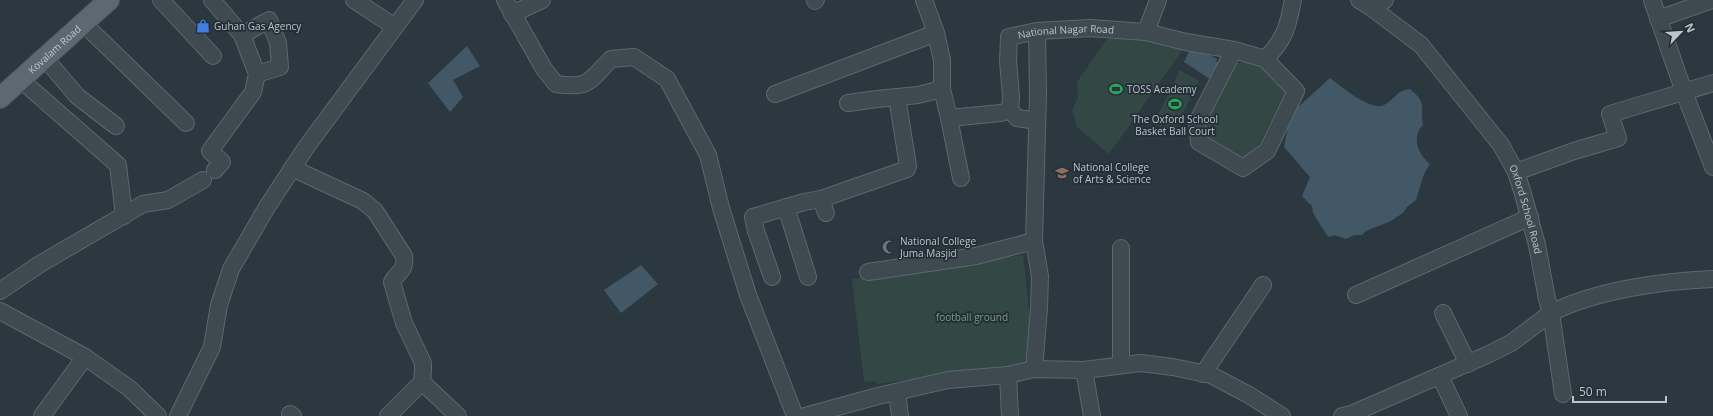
<svg xmlns="http://www.w3.org/2000/svg" width="1713" height="416" font-family="'Open Sans',sans-serif">
<style>
.green{fill:#334844}
.water{fill:#435866}
.lines{fill:none;stroke-linecap:round;stroke-linejoin:round}
.minor-casing{stroke:#5d676d;stroke-width:18}
.major-casing{stroke:#4b555c;stroke-width:22}
.minor{stroke:#3f4950;stroke-width:16}
.major{stroke:#5d6870;stroke-width:20}
.labels{text-anchor:middle;dominant-baseline:central;stroke-width:3.5;stroke-linejoin:round;paint-order:stroke}
.poi-label{font-size:10px;fill:#bcc4ca;stroke:#232e36;text-anchor:start}
.street-label{font-size:10px;fill:#bcc4ca;stroke:#232e36}
.park-label{font-size:10px;fill:#7d9d7f;stroke:#232e36}
</style>
<rect width="100%" height="100%" fill="#2b3840"/>
<g class="green">
<path d="M1112,32L1184,48L1109,154L1076,126L1074,113L1072,111L1078,97L1077,82Z"/>
<path d="M1247,62L1263,66L1287,88L1250,162L1234,161L1198,130L1231,64Z"/>
<path d="M1180,70L1199,81L1173,133L1154,123Z"/>
<path d="M1023,255L1035,363L877,384L876,381L864,382L852,279Z"/>
</g>
<g class="water">
<path d="M1192,45L1217,59L1216,61L1223,66L1213,81L1184,62Z"/>
<path d="M467,46L480,66L453,80L463,97L450,112L428,83Z"/>
<path d="M1330,78C1341,86 1371,112 1384,105C1396,99 1395,91 1410,89C1428,104 1420,106 1423,125C1411,137 1418,154 1430,164L1424,174L1416,200L1407,207L1403,213L1391,221L1366,231L1362,235H1354L1346,239L1335,235L1328,237L1313,213L1312,206L1302,196L1310,177L1284,147L1289,122L1297,108Z"/>
<path d="M641,265L658,284L621,313L604,290Z"/>
</g>
<g class="lines">
<g class="minor-casing">
<g id="minor">
<path d="M161,0L213,56"/>
<path d="M212,0L242,35L257,74L253,92L210,151L222,162L215,170"/>
<path d="M354,0L395,27"/>
<path d="M505,0L544,69L556,84C590,89 589,81 611,59L634,57L667,79L708,155L721,208L748,295L795,416"/>
<path id="s1" d="M924,0L936,33L942,60V89L949,118L1001,113L1010,110L1011,96L1008,61L1009,37L1037,31L1090,28L1146,32L1186,42L1234,50"/>
<path id="s2" d="M1359,0L1372,8L1421,45L1501,145L1516,172L1523,194L1537,245L1547,299L1551,313C1596,290 1663,281 1713,279"/>
<path d="M1652,0L1684,92L1713,167"/>
<path d="M815,1L816,0"/>
<path d="M1372,8L1385,0"/>
<path d="M512,14L542,0"/>
<path d="M1658,19L1712,0"/>
<path d="M83,23L186,123"/>
<path d="M1146,32L1158,0"/>
<path d="M242,35L269,20L278,43L280,67L257,74"/>
<path d="M1234,50L1265,59L1296,91L1267,151L1243,168L1199,142L1197,122Z"/>
<path d="M44,57L77,96L116,126"/>
<path d="M1265,59C1285,40 1288,26 1293,0"/>
<path d="M21,80L118,165L124,216"/>
<path d="M775,94L936,33"/>
<path d="M848,103L877,99L918,95L942,89"/>
<path d="M1010,110L1017,118L1037,121"/>
<path d="M949,118L961,178"/>
<path d="M292,168L363,201L375,211L404,256C406,272 398,271 392,282L404,323L423,363V371L422,382L388,416"/>
<path d="M1516,172L1574,151L1618,138L1610,114L1713,83"/>
<path d="M821,199L826,213"/>
<path d="M786,207L808,277"/>
<path d="M868,272L976,256L1034,241"/>
<path d="M772,277L756,231L753,217L804,202L821,199L907,169L908,166L897,97"/>
<path d="M0,291L40,264L143,204L168,200L203,180"/>
<path d="M1356,295L1530,217"/>
<path d="M0,311L85,357L129,388L158,416"/>
<path d="M1443,313L1468,364"/>
<path d="M1121,365V248"/>
<path d="M1034,369L1039,308L1040,276L1034,241L1038,94L1037,31"/>
<path d="M1084,370L1092,416"/>
<path d="M1203,374L1263,285"/>
<path d="M1008,375L1010,416"/>
<path d="M1440,376L1459,416"/>
<path d="M422,382L458,416"/>
<path d="M897,392L900,416"/>
<path d="M290,414L293,416"/>
<path d="M42,416L85,357"/>
<path d="M178,416L212,347L219,305L231,269L267,207L307,146L415,0"/>
<path d="M805,416L878,396L948,380L1008,375L1034,369L1084,370L1141,363L1173,367L1211,375L1249,395L1282,416"/>
<path d="M1342,416L1351,414L1487,355L1511,343L1551,313L1563,394"/>
</g>
</g>
<g class="major-casing">
<g id="major">
<path id="s3" d="M0,98L109,0"/>
</g>
</g>
<use href="#minor" class="minor"/>
<use href="#major" class="major"/>
</g>
<defs>
<g id="shop-bare" transform="scale(1.08)"><path d="M-5-2.5h2.3a2.7 3.5 0 0 1 5.4 0H5L5.5 6h-11ZM-1.5-2.5h3a1.5 2.3 0 0 0-3 0Z" fill="#3f7fe0" stroke="#232e36" stroke-width="2.5" paint-order="stroke"/></g>
<g id="stadium-bare" transform="scale(1.08)"><path d="M0-5a6.5 5 0 1 0 0 10a6.5 5 0 1 0 0-10ZM-3.5-1.8h7v3.6h-7Z" fill="#2e9e5b" stroke="#232e36" stroke-width="2.5" paint-order="stroke"/></g>
<g id="university-bare" transform="scale(1.08)"><path d="M0-5L7-2L0 1L-7-2ZM-4 1L0 2.5L4 1V4Q0 6-4 4Z" fill="#8d6e63" stroke="#232e36" stroke-width="2.5" paint-order="stroke"/></g>
<g id="mosque-bare" transform="scale(1.08)"><path d="M3.5-4.9A6 6 0 1 0 3.5 4.9A5 5 0 1 1 3.5-4.9Z" fill="#6b7280" stroke="#232e36" stroke-width="2.5" paint-order="stroke"/></g>
</defs>
<g fill-rule="evenodd">
<use href="#shop-bare" x="203" y="26"/>
<use href="#stadium-bare" x="1116" y="89"/>
<use href="#stadium-bare" x="1175" y="104"/>
<use href="#university-bare" x="1062" y="173"/>
<use href="#mosque-bare" x="889" y="247"/>
</g>
<g class="labels">
<g class="poi-label">
<text x="214" y="26">Guhan Gas Agency</text>
<text x="1127" y="89">TOSS Academy</text>
<text x="1175" y="119" text-anchor="middle">The Oxford School<tspan x="1175" dy="12">Basket Ball Court</tspan></text>
<text x="1073" y="167">National College<tspan x="1073" dy="12">of Arts &amp; Science</tspan></text>
<text x="900" y="241">National College<tspan x="900" dy="12">Juma Masjid</tspan></text>
</g>
<g class="street-label">
<text stroke="none"><textPath href="#s1" startOffset="314">National Nagar Road</textPath></text>
<text stroke="none"><textPath href="#s3" startOffset="73">Kovalam Road</textPath></text>
<text stroke="none"><textPath href="#s2" startOffset="274">Oxford School Road</textPath></text>
</g>
<g class="park-label">
<text x="972" y="317">football ground</text>
</g>
</g>
<g transform="translate(1681 32) rotate(65)" stroke="#232e36" stroke-width="3" paint-order="stroke">
<path d="M0-3L7 15L0 10L-7 15Z" fill="#bcc4ca"/>
<text y="-6" font-size="11" font-weight="bold" text-anchor="middle" fill="#bcc4ca">N</text>
</g>
<path d="M1573 396v6h93v-6" fill="none" stroke="#bcc4ca" stroke-width="2"/>
<text x="1579" y="396" font-size="12" fill="#bcc4ca" stroke="#232e36" stroke-width="3" paint-order="stroke">50 m</text>
</svg>
